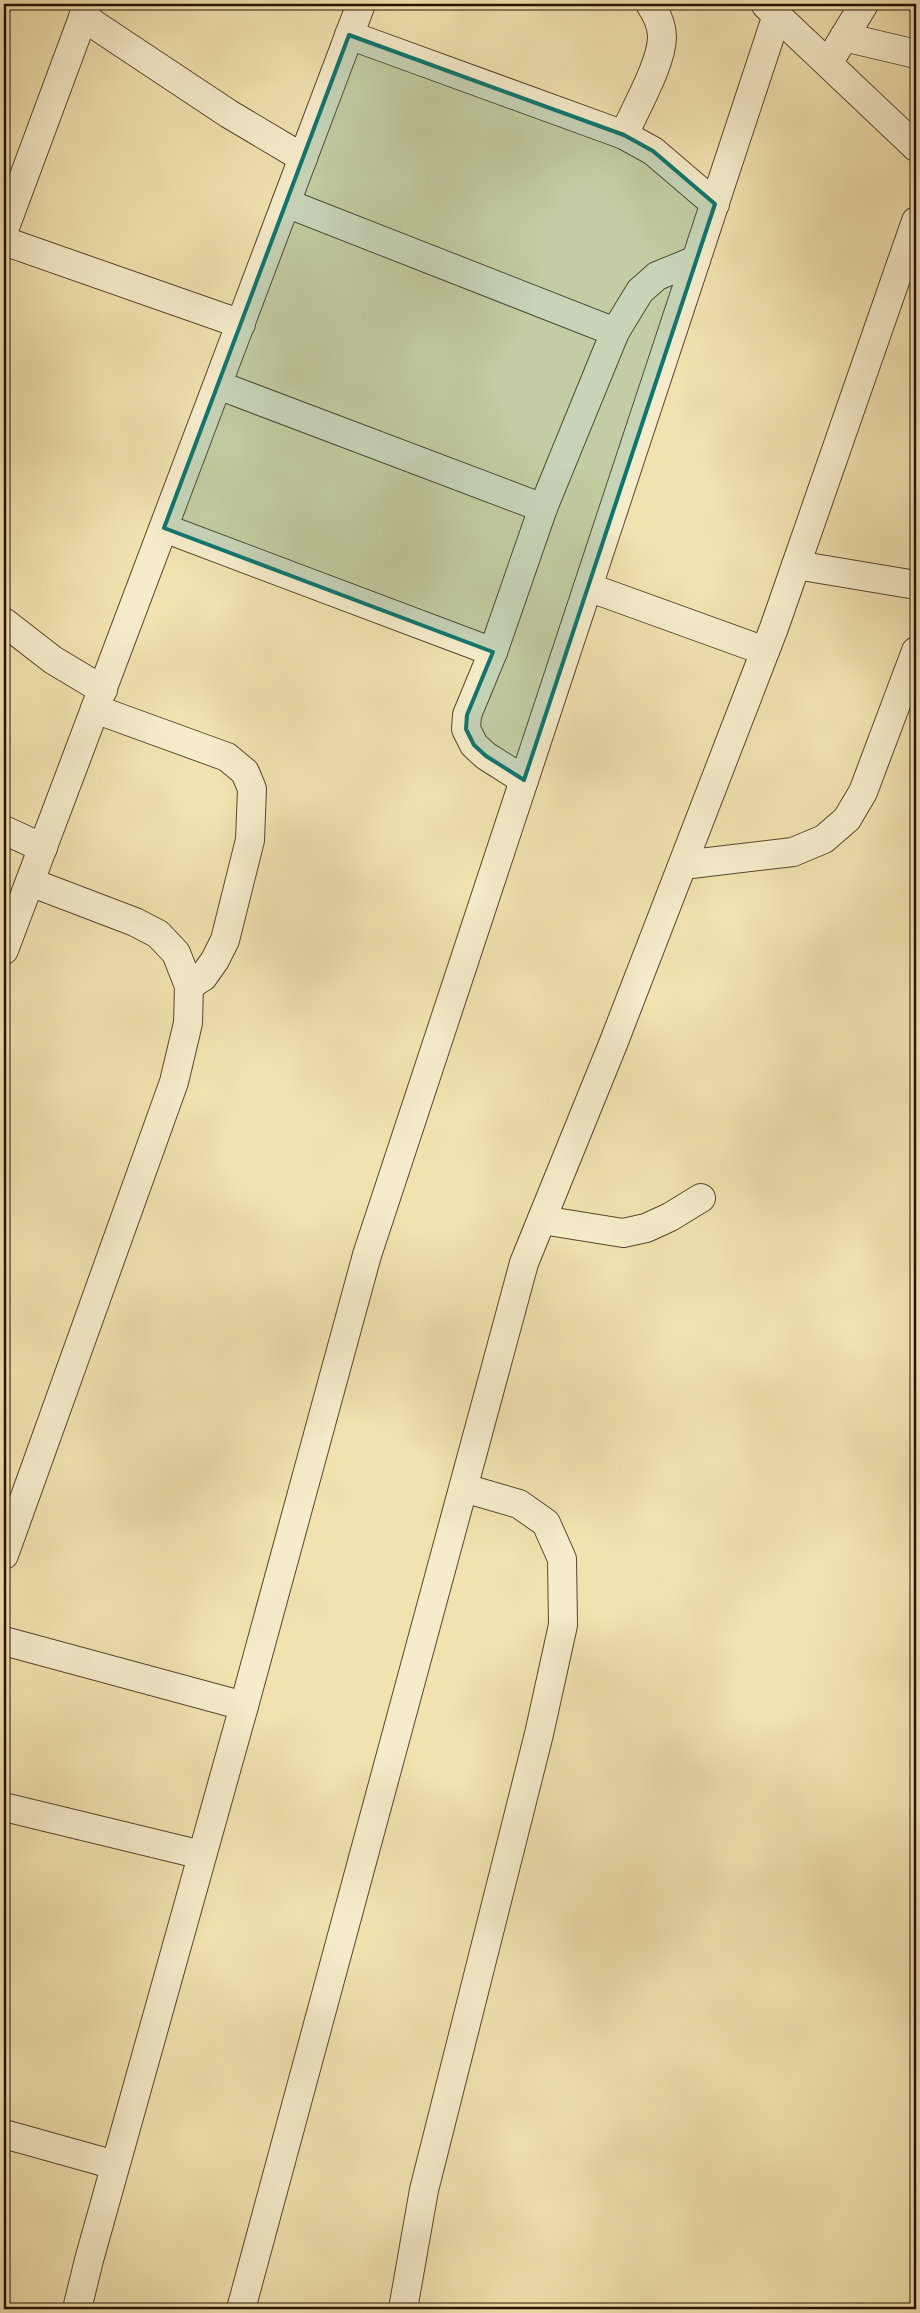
<svg xmlns="http://www.w3.org/2000/svg" width="920" height="2313" font-family="Cardo,serif">
<style>
.lines{fill:none;stroke-linecap:round;stroke-linejoin:round}
.minor-casing{stroke:#58462c;stroke-width:30}
.minor{stroke:#f6eccb;stroke-width:28}
.marked{fill:#0f766e;fill-opacity:0.2;stroke:#0f766e;stroke-width:4;stroke-linejoin:round}
</style>
<rect width="100%" height="100%" fill="#f1e2af"/>
<filter id="stains"><feTurbulence type="fractalNoise" baseFrequency=".004" numOctaves="4"/><feColorMatrix values="0 0 0 0 .2 0 0 0 0 .09 0 0 0 0 .02 0 0 0 .5 -.17"/></filter>
<radialGradient id="worn" r=".72"><stop offset=".6" stop-color="#630" stop-opacity="0"/><stop offset="1" stop-color="#630" stop-opacity=".3"/></radialGradient>
<g class="lines">
<g class="minor-casing">
<g id="minor">
<path d="M766,5L916,147"/>
<path d="M83,17L229,114L303,158"/>
<path d="M349,35L624,135L653,151L715,204"/>
<path d="M844,37L916,54"/>
<path d="M835,52L864,4"/>
<path d="M624,135C635,109 662,63 662,37C662,25 656,13 650,4"/>
<path d="M286,203L615,332"/>
<path d="M4,230L88,4"/>
<path d="M4,241L241,324"/>
<path d="M218,385L543,508"/>
<path d="M164,528L493,652"/>
<path d="M796,565L916,585"/>
<path d="M588,587L765,651"/>
<path d="M4,622L53,660L103,690"/>
<path d="M95,709L227,757L245,772L252,789L250,840L225,940L215,960L203,977L189,986"/>
<path d="M524,780L486,756L474,745L466,729L467,715L493,652L543,508L615,332L640,291L657,276L696,260"/>
<path d="M4,830L43,848"/>
<path d="M683,865L793,852L824,839L847,819L863,792L916,651"/>
<path d="M4,950L361,4"/>
<path d="M542,1220L623,1233L646,1228L670,1217L701,1198"/>
<path d="M4,1555L174,1082L188,1023L189,986L176,953L158,934L135,922L30,882"/>
<path d="M4,1641L244,1706"/>
<path d="M4,1807L202,1855"/>
<path d="M4,2134L115,2165"/>
<path d="M77,2309L89,2260L244,1706L367,1255L777,15"/>
<path d="M241,2309L524,1263L613,1044L774,628L916,221"/>
<path d="M403,2309L424,2190L539,1734L563,1625L562,1559L546,1523L519,1504L464,1488"/>
</g>
</g>
<use href="#minor" class="minor"/>
</g>
<path class="marked" d="M349,35L624,135L653,151L715,204L524,780L486,756L474,745L466,729L467,715L493,652L164,528Z"/>
<rect width="920" height="2313" fill="none" stroke="#f1e2af" stroke-width="20"/>
<rect x="5" y="5" width="910" height="2303" fill="none" stroke="#251200" stroke-width="2.5"/>
<rect x="10" y="10" width="900" height="2293" fill="none" stroke="#251200"/>
<rect width="100%" height="100%" filter="url(#stains)"/>
<rect width="100%" height="100%" fill="url(#worn)"/>
</svg>
